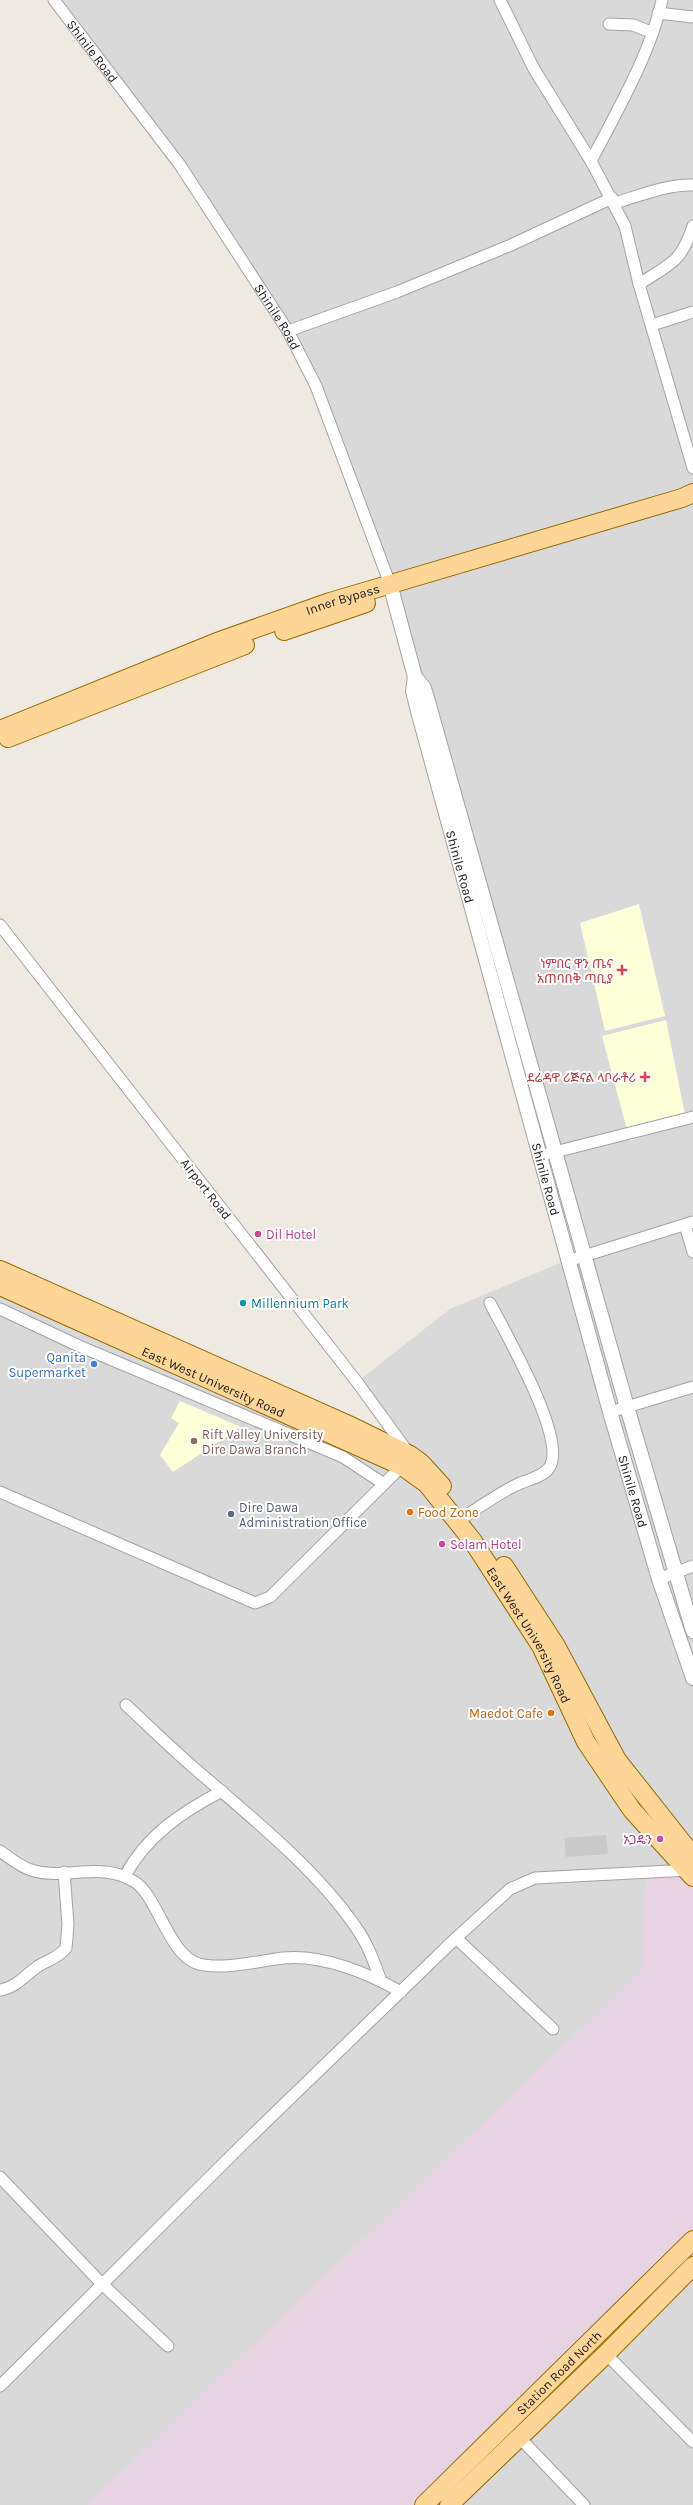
<svg xmlns="http://www.w3.org/2000/svg" width="693" height="2505" font-family="Karla,'Noto Sans Ethiopic',sans-serif">
<style>
.residential{fill:#dad9d9}
.industrial{fill:#e7d3e2}
.education{fill:#fdffd9}
.religious{fill:#cacaca}
.lines{fill:none;stroke-linecap:round;stroke-linejoin:round}
.minor-casing{stroke:#a3a3a3;stroke-width:13}
.tertiary-casing{stroke:#a3a3a3;stroke-width:16}
.primary-casing{stroke:#946a00;stroke-width:20}
.minor{stroke:#fff;stroke-width:11}
.tertiary{stroke:#fff;stroke-width:14}
.primary{stroke:#fdd597;stroke-width:18}
.health-dot{fill:#e0444e;stroke:#fff;stroke-width:1.5}
.hotel-dot{fill:#d1479c;stroke:#fff;stroke-width:1.5}
.culture-dot{fill:#0f9aa8;stroke:#fff;stroke-width:1.5}
.shop-dot{fill:#3f7fe0;stroke:#fff;stroke-width:1.5}
.education-dot{fill:#8d6e63;stroke:#fff;stroke-width:1.5}
.food-dot{fill:#e8710a;stroke:#fff;stroke-width:1.5}
.service-dot{fill:#5c6f8a;stroke:#fff;stroke-width:1.5}
.labels{text-anchor:middle;dominant-baseline:central;stroke-width:4;stroke-linejoin:round;paint-order:stroke}
.street-label{font-size:13px;fill:#1c1c1c;stroke:#fff}
.health-label{font-size:13px;fill:#be3a42;stroke:#fff;text-anchor:end}
.hotel-label{font-size:13px;fill:#b23c85;stroke:#fff;text-anchor:start}
.culture-label{font-size:13px;fill:#0d838f;stroke:#fff;text-anchor:start}
.shop-label{font-size:13px;fill:#366cbe;stroke:#fff;text-anchor:end}
.education-label{font-size:13px;fill:#785e54;stroke:#fff;text-anchor:start}
.service-label{font-size:13px;fill:#4e5e75;stroke:#fff;text-anchor:start}
.food-label{font-size:13px;fill:#c56008;stroke:#fff;text-anchor:start}
</style>
<rect width="100%" height="100%" fill="#eeeae1"/>
<path class="residential" d="M59,0H693V2505H0V1286L420,1456L357,1382L450,1309L584,1253L441,718L419,697L390,591L315,389L262,290Z"/>
<path class="industrial" d="M647,1868L693,1875V2274L457,2505H87L641,1971Z"/>
<g class="education">
<path d="M639,904L665,1016L605,1031L580,923Z"/>
<path d="M666,1020L686,1119L630,1141L602,1036Z"/>
<path d="M180,1401L241,1427L173,1472L160,1455L179,1423L171,1418Z"/>
</g>
<path class="religious" d="M606,1835L608,1854L566,1857L564,1838Z"/>
<g class="lines">
<g class="minor-casing">
<g id="minor">
<path id="s1" d="M54,0L180,165L288,331L316,386L390,584"/>
<path d="M500,0L534,69L591,161L625,226L639,284L693,468"/>
<path d="M658,13L693,17"/>
<path d="M609,24L633,25L651,32"/>
<path d="M591,161C616,113 651,53 662,0"/>
<path d="M615,203C639,196 667,184 693,185"/>
<path d="M639,284C670,264 681,263 693,226"/>
<path d="M652,325L693,312"/>
<path d="M288,331L397,292L511,245L612,198"/>
<path d="M0,925L357,1382L410,1455L402,1466L270,1597L255,1603L0,1492"/>
<path d="M539,1156L693,1117"/>
<path d="M685,1225L693,1252"/>
<path d="M568,1261L693,1222"/>
<path d="M0,1309L79,1346L343,1457L384,1484"/>
<path d="M610,1412L693,1387"/>
<path d="M458,1521C476,1509 495,1496 514,1486C525,1480 542,1478 549,1468C569,1441 504,1331 490,1303"/>
<path d="M659,1579L693,1566"/>
<path d="M126,1705C153,1730 179,1756 207,1779C257,1822 317,1871 355,1926C367,1942 374,1962 381,1981"/>
<path d="M0,1851C10,1858 19,1866 31,1870C65,1881 101,1860 135,1882C158,1897 169,1956 199,1964C223,1970 259,1961 283,1958C322,1954 368,1973 401,1992"/>
<path d="M125,1876C146,1836 182,1812 222,1791"/>
<path d="M456,1938L553,2029"/>
<path d="M0,1990C17,1987 24,1976 37,1967C48,1960 58,1958 66,1948L68,1925L64,1872"/>
<path d="M0,2177L101,2283L168,2346"/>
<path d="M606,2354L693,2442"/>
<path d="M0,2386L243,2144L456,1938L510,1889L535,1878L690,1870"/>
<path d="M519,2437L584,2505"/>
</g>
</g>
<g class="tertiary-casing">
<g id="tertiary">
<path d="M390,584L415,677L424,688L427,698L627,1407L693,1631"/>
<path id="s2" d="M415,677L413,691L419,715L610,1412L659,1579L693,1678"/>
</g>
</g>
<g class="primary-casing">
<g id="primary">
<path d="M284,631L366,603"/>
<path id="s3" d="M0,730L217,642L330,602L682,498L693,493"/>
<path d="M8,738L245,645"/>
<path d="M0,1270L353,1427L410,1455L421,1463L442,1486"/>
<path id="s4" d="M0,1286L402,1466L427,1484L472,1540L541,1646L586,1742L632,1810L693,1877"/>
<path d="M504,1566L556,1646L617,1760L693,1856"/>
<path id="s5" d="M424,2505L693,2240"/>
<path d="M449,2505L606,2354L693,2266"/>
</g>
</g>
<use href="#minor" class="minor"/>
<use href="#tertiary" class="tertiary"/>
<use href="#primary" class="primary"/>
</g>
<g class="health-dot">
<path d="M620 964h4v4h4v4h-4v4h-4v-4h-4v-4h4z"/>
<path d="M643 1071h4v4h4v4h-4v4h-4v-4h-4v-4h4z"/>
</g>
<g class="hotel-dot">
<circle cx="258" cy="1234" r="4"/>
<circle cx="442" cy="1544" r="4"/>
<circle cx="660" cy="1839" r="4"/>
</g>
<circle class="culture-dot" cx="243" cy="1303" r="4"/>
<circle class="shop-dot" cx="94" cy="1364" r="4"/>
<circle class="education-dot" cx="194" cy="1441" r="4"/>
<g class="food-dot">
<circle cx="410" cy="1512" r="4"/>
<circle cx="551" cy="1713" r="4"/>
</g>
<circle class="service-dot" cx="231" cy="1514" r="4"/>
<g class="labels">
<g class="street-label">
<text stroke="none"><textPath href="#s1" startOffset="64">Shinile Road</textPath></text>
<text stroke="none"><textPath href="#s1" startOffset="388">Shinile Road</textPath></text>
<text stroke="none"><textPath href="#s3" startOffset="367">Inner Bypass</textPath></text>
<text stroke="none"><textPath href="#s2" startOffset="196">Shinile Road</textPath></text>
<text stroke="none"><textPath href="#s2" startOffset="520">Shinile Road</textPath></text>
<text transform="translate(206 1189) rotate(52)">Airport Road</text>
<text stroke="none"><textPath href="#s4" startOffset="234">East West University Road</textPath></text>
<text stroke="none"><textPath href="#s2" startOffset="844">Shinile Road</textPath></text>
<text stroke="none"><textPath href="#s4" startOffset="654">East West University Road</textPath></text>
<text stroke="none"><textPath href="#s5" startOffset="189">Station Road North</textPath></text>
</g>
<g class="health-label">
<text x="613" y="963">ነምበር ዋን ጤና<tspan x="613" dy="15">አጠባበቅ ጣቢያ</tspan></text>
<text x="636" y="1077">ደሬዳዋ ሪጅናል ላቦራቶሪ</text>
</g>
<g class="hotel-label">
<text x="266" y="1234">Dil Hotel</text>
<text x="450" y="1544">Selam Hotel</text>
<text x="652" y="1839" text-anchor="end">ኦጋዴን</text>
</g>
<g class="culture-label">
<text x="251" y="1303">Millennium Park</text>
</g>
<g class="shop-label">
<text x="86" y="1357">Qanita<tspan x="86" dy="15">Supermarket</tspan></text>
</g>
<g class="education-label">
<text x="202" y="1434">Rift Valley University<tspan x="202" dy="15">Dire Dawa Branch</tspan></text>
</g>
<g class="service-label">
<text x="239" y="1507">Dire Dawa<tspan x="239" dy="15">Administration Office</tspan></text>
</g>
<g class="food-label">
<text x="418" y="1512">Food Zone</text>
<text x="543" y="1713" text-anchor="end">Maedot Cafe</text>
</g>
</g>
</svg>
